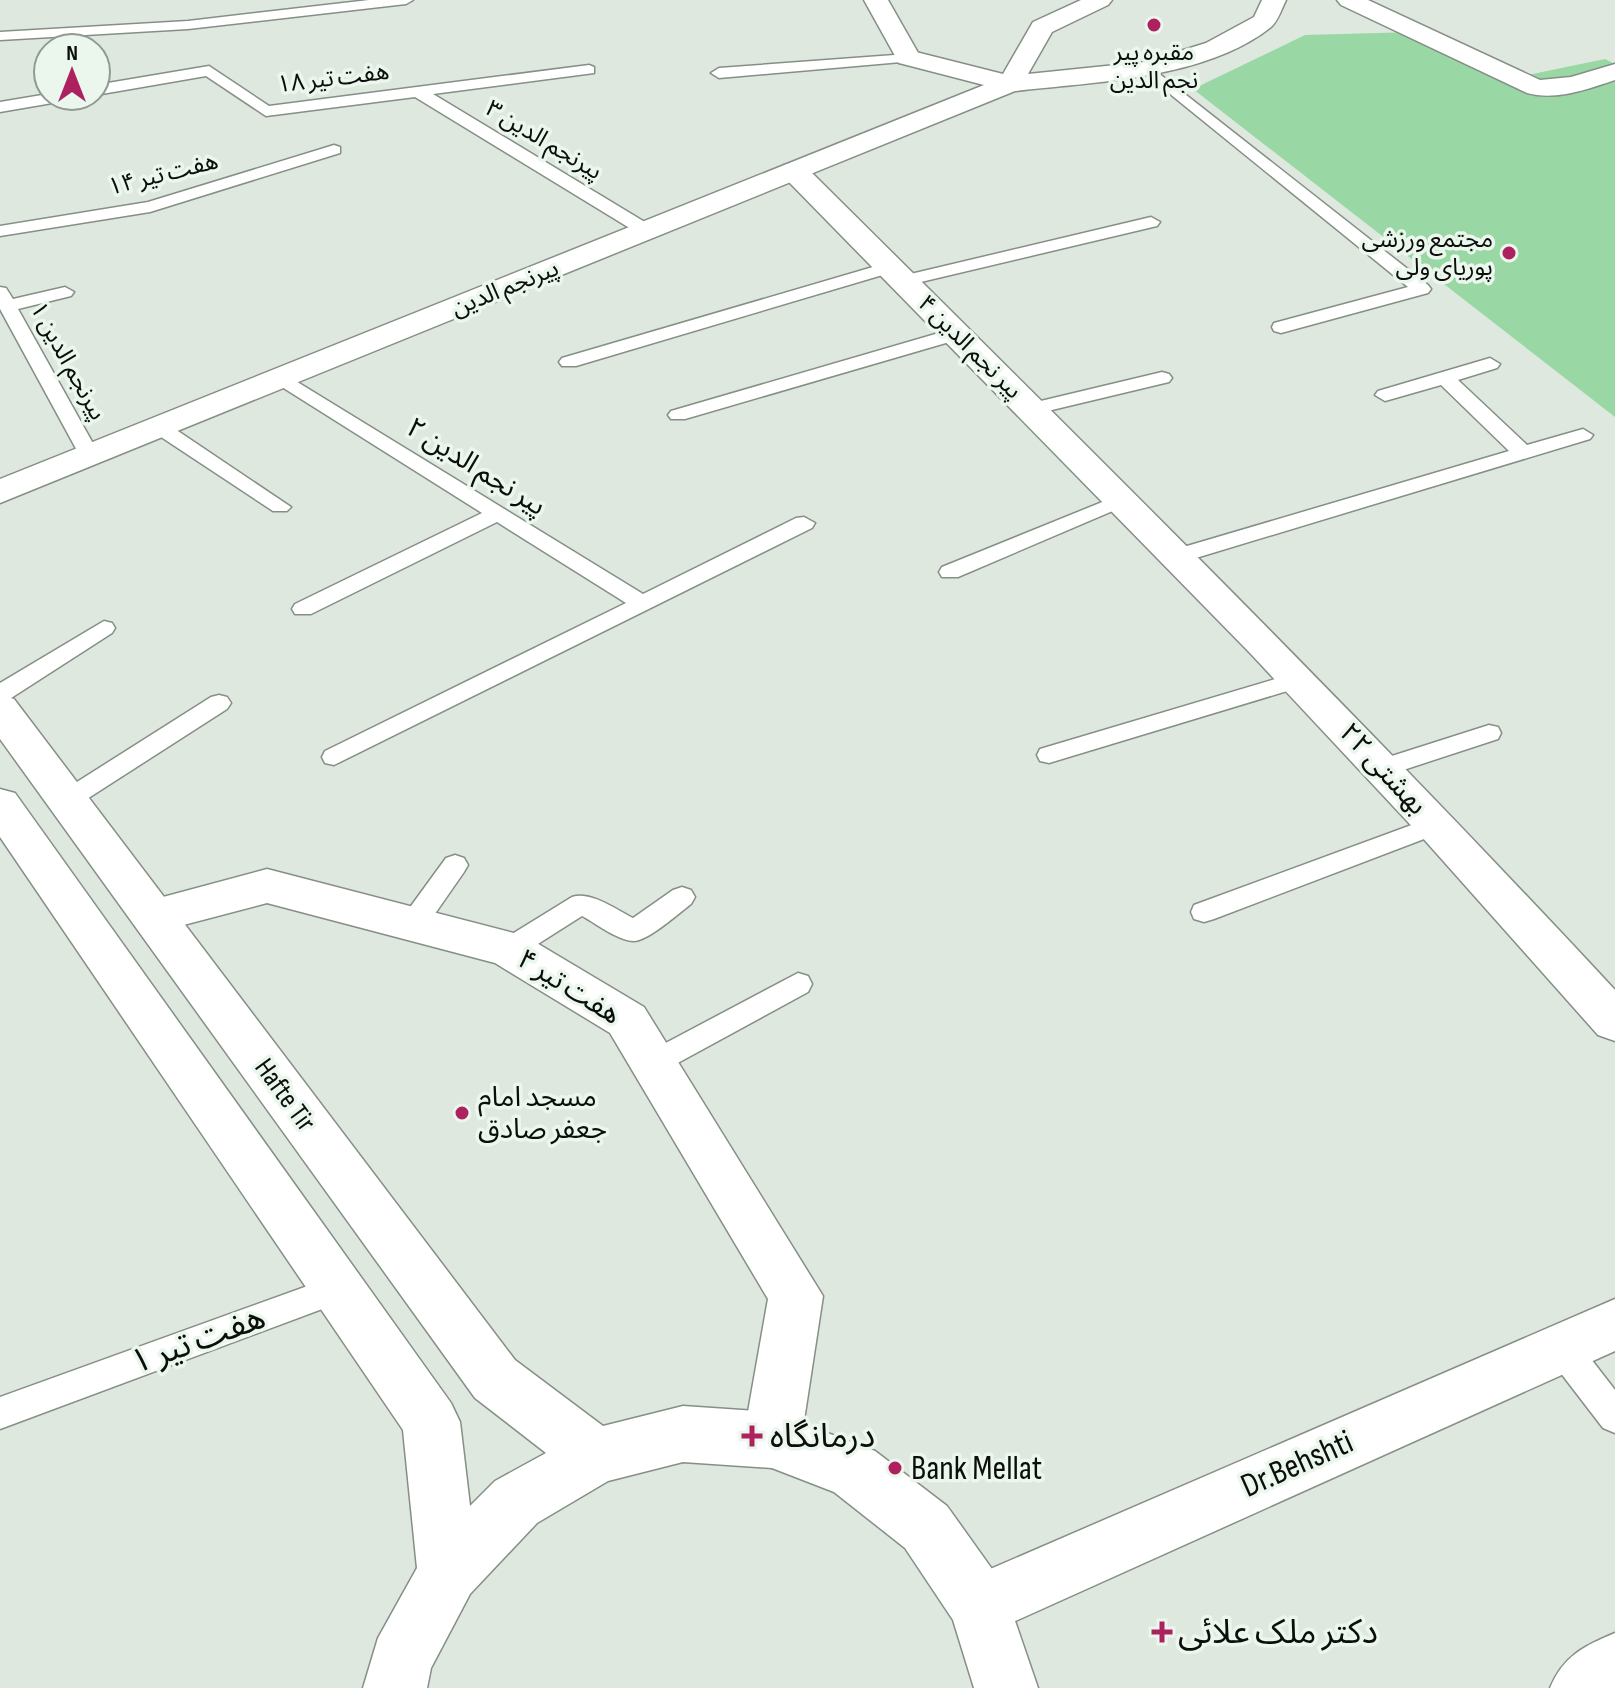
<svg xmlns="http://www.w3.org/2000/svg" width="1615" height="1688" font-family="'Sofia Sans Condensed','Noto Sans Arabic',sans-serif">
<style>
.green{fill:#99d8a5}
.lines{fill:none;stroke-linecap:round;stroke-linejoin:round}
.service-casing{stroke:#858f86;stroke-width:3}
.minor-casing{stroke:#858f86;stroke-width:3}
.tertiary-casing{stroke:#858f86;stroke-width:3}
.secondary-casing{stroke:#858f86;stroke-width:3}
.service{fill:#fff;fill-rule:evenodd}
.minor{fill:#fff;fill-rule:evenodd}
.tertiary{fill:#fff;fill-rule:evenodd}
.secondary{fill:#fff;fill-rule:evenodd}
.poi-dot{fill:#ad215f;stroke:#ebf6ed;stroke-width:3}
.labels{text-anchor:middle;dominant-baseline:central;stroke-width:7;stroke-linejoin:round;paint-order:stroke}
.far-poi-label{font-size:24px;fill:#0b0e0b;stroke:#ebf6ed}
.far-street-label{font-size:24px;fill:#0b0e0b;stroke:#ebf6ed}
.street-label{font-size:28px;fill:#0b0e0b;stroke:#ebf6ed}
.poi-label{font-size:28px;fill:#0b0e0b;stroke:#ebf6ed;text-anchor:start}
.near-street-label{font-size:34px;fill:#0b0e0b;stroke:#ebf6ed}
.near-poi-label{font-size:34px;fill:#0b0e0b;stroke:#ebf6ed;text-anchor:start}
</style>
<rect width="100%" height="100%" fill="#dee8df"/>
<path class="green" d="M1415,32L1504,80L1605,59L1615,64V417L1193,89L1305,35Z"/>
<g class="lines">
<g class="service-casing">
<g id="service">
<path d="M369,0H413L406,4L188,29L0,40V32L188,21Z"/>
<path d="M908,54L915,58L913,61L719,78L711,73L719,68Z"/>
<path d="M589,65L594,67V73L433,94L653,227L656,231L653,235H641L415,97L266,116L206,76L96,95V85L209,66L269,106Z"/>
<path d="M1148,65L1428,285L1431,289L1428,293L1281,333L1274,331L1272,327L1274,323L1408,287L1143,72V66Z"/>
<path d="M48,94L72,96L64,101L0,112V102Z"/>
<path d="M334,145L340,147V153L150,212L0,236V226L148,202Z"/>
<path d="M1151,217L1160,222L1157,226L904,286L895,281L898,277Z"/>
<path d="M890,262L899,267L896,271L576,366H562L559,362L562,358Z"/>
<path d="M0,287L6,288L13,299L65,287L74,292L71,296L18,309L100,456L97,460H83L80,456L0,309Z"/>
<path d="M956,328L965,334L963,338L685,419H671L668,415L671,411Z"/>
<path d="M1490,358L1500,364L1497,368L1458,380L1527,445L1583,429L1593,435L1590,439L1186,561H1170L1167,556L1170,551L1509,451L1441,385L1385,401L1375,395L1378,391Z"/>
<path d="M281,372L643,594L796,518L804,517L815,523L812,528L334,765L325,763L322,757L325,751L626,603L497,522L311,614H295L292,609L295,604L482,513L274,382L271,378Z"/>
<path d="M1162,372L1169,374L1172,378L1169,382L1031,415L1021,409L1024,405Z"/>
<path d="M159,421L166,423L291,507L287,511H273L152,431L149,427L152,423Z"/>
<path d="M1122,494L1129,496L1133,500L1129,504L958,577H942L939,572L942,567Z"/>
<path d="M104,621L112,623L115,628L112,633L8,700L0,702V683Z"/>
<path d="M1299,672L1307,675L1311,680L1307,685L1049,763L1040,761L1037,755L1040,749Z"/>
<path d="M219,695L227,697L231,703L227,709L76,806L67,809L58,806L54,800L58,794L211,697Z"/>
<path d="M1489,725L1498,727L1501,733L1498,739L1382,777L1373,774L1370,768L1373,762Z"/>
<path d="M1436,816L1445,819L1449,825L1445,831L1214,919L1204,922L1194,919L1191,912L1194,905Z"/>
<path d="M455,855L464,858L468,865L464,872L423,931L413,934L403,931L399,924L403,917L446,858Z"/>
<path d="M682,887L691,890L695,897L691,904C679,913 647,942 633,941C617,940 597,924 582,916L519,956L509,959L499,956L495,949L499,942L572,897C591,891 615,909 633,918L673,890Z"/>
<path d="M798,973L808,976L812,984L808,992L663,1071L653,1075L643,1071L638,1063L643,1055Z"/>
<path d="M338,1275L349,1279L354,1289L349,1299L0,1429V1397Z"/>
<path d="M1562,1333L1574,1337L1615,1390V1433L1603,1428L1550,1359L1545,1348L1550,1337Z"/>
</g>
</g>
<g class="minor-casing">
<g id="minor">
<path d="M864,0H888L921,58L917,63H899Z"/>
<path d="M1337,0H1368L1540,80L1571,77L1615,64V80C1588,89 1556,101 1527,93L1341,5Z"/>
<path d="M794,163L804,165C1078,437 1352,707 1615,990V1041L1598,1035L1421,836L1250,653L784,177L780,171L784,165Z"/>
<path d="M267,869L525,936L644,1007L823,1296L801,1440L793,1460L772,1468L751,1460L743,1440L768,1299L610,1033L495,963L267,903L153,933L137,928L130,916L137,904Z"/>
<path d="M1615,1633V1688H1550C1563,1656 1584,1646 1615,1633Z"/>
</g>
</g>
<g class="tertiary-casing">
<g id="tertiary">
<path d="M1081,0H1112L1108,5L1052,32L1028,74L1145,62L1206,43L1254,17L1262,0H1286C1282,8 1278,21 1271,27C1206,79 1094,82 1015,91L0,503V479L984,85L899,63L895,58L899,53L908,50L1003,74L1033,22Z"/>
<path d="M1615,1299V1351L1002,1627L980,1636L958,1627L949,1605L958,1583Z"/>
</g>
</g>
<g class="secondary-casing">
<path id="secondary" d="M0,695L14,699L515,1360L603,1426L683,1406L772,1412L875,1451L947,1506L1002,1583L1038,1688H974L953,1620L905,1548L834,1492L772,1468L683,1462L608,1481L537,1523L470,1594L431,1668L427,1688H363L378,1638L417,1568L403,1430L0,837V789L15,793L451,1403L460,1422L470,1506L495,1481L546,1453L475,1398L0,739Z"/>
</g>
<use href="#service" class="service"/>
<use href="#minor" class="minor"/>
<use href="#tertiary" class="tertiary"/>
<use href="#secondary" class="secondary"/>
</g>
<g class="poi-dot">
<circle cx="1154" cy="25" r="8"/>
<circle cx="1509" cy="253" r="8"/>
<circle cx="462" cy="1113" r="8"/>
<path d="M748 1424h8v8h8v8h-8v8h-8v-8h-8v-8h8z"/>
<circle cx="895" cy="1468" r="8"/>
<path d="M1158 1620h8v8h8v8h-8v8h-8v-8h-8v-8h8z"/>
</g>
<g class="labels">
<g class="far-poi-label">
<text x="1154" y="52">مقبره پیر<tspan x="1154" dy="28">نجم الدین</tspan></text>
<text x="1493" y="239" text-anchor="end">مجتمع ورزشی<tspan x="1493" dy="28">پوریای ولی</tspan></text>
</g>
<g class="far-street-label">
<text transform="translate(333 78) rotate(-7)">هفت تیر ۱۸</text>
<text transform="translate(544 140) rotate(31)">پیرنجم الدین ۳</text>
<text transform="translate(163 174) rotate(-14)">هفت تیر ۱۴</text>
<text transform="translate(505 288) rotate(-22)">پیرنجم الدین</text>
<text transform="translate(970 347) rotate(45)">پیر نجم الدین ۴</text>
<text transform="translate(68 361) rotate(61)">پیرنجم الدین ۱</text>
</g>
<g class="street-label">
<text transform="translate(476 467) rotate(32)">پیر نجم الدین ۲</text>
<text transform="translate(1383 769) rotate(47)">بهشتی ۲۲</text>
<text transform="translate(569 987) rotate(32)">هفت تیر ۴</text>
<text transform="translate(285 1095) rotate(54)">Hafte Tir</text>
</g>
<g class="poi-label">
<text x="478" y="1097">مسجد امام<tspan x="478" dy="32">جعفر صادق</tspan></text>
</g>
<g class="near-street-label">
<text transform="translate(198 1340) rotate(-20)">هفت تیر ۱</text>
<text transform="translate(1297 1464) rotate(-24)">Dr.Behshti</text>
</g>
<g class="near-poi-label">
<text x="770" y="1436">درمانگاه</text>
<text x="911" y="1468">Bank Mellat</text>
<text x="1178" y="1632">دکتر ملک علائی</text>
</g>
</g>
<g transform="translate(72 72)"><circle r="38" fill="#ebf6ed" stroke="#919993" stroke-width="2"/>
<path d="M0-6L14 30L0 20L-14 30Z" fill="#ad215f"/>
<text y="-12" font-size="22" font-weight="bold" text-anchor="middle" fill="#0b0e0b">N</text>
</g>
</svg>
